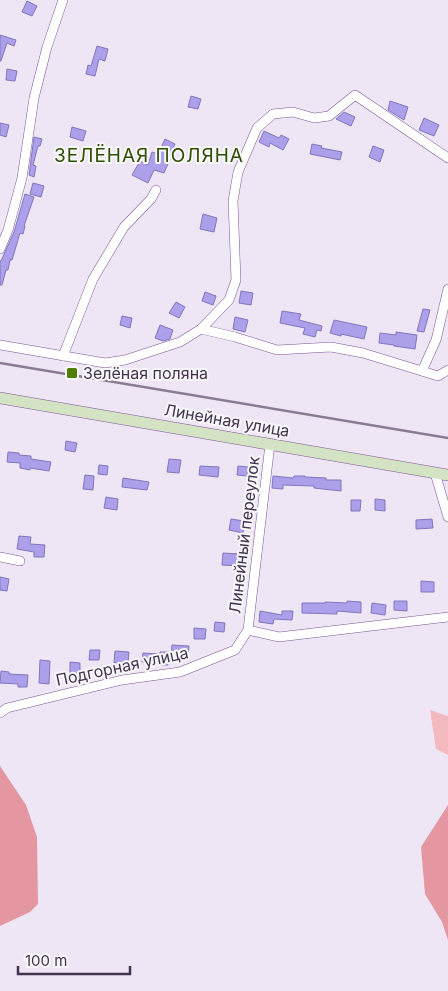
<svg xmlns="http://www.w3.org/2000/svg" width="448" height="991" font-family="Inter,sans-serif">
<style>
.green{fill:#f2b9bf}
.forest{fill:#e597a1}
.building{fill:#aca0eb;stroke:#8275bd}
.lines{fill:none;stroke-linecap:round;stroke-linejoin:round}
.street-casing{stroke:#7c5596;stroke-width:10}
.secondary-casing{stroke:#7c5596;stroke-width:12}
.street{stroke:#fff;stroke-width:9}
.secondary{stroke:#d4e3c3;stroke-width:11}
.rail{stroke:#897b92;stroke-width:2.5}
.poi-dot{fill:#507e09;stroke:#f7f7f7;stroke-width:2}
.labels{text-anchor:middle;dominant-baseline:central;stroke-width:4;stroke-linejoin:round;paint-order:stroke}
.poi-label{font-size:16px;fill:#443350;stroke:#f7f7f7;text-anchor:start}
.street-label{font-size:16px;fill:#443350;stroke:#f7f7f7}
.quarter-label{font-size:19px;letter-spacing:1px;fill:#304d06;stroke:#f7f7f7}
</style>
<rect width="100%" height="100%" fill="#efe6f5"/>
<path class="green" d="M430,710L448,716V755L436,749Z"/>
<g class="forest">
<path d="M0,766L26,805L37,837L38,904L30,912L0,926Z"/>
<path d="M448,805V940L442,922L425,894L421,847Z"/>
</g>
<g class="building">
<path d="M27,1L37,6L32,16L22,12Z"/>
<path d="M0,35L16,40L14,46L7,43L1,61H0Z"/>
<path d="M97,46L108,49L105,61L99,59L95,76L86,74L88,65L91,66Z"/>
<path d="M7,69L17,71L15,81L6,80Z"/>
<path d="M191,96L201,99L198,109L188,107Z"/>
<path d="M390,101L408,107L404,120L388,110Z"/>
<path d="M344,112L355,117L351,126L336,119Z"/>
<path d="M424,118L439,125L434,136L419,130Z"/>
<path d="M0,123L9,125L6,137L0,135Z"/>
<path d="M72,127L86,131L83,141L70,137Z"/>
<path d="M264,131L279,138L281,135L289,139L283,150L270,143L269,147L259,142Z"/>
<path d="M34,137L42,139L40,146H38L33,165L36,166L34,177L29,175Z"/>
<path d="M165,139L175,144L169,158L170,159L164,173L154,170L148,183L132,175L140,161L148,165L152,152L158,154Z"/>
<path d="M312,144L322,146L321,148L342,152L340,160L310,154Z"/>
<path d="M373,146L384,150L380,162L369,157Z"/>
<path d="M33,183L44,186L41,197L30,194Z"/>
<path d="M25,194L34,197L33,200L24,226H25L23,234L20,233L12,260H10L8,270H6L2,285H0V261H1L14,232Z"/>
<path d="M203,214L217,218L214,232L200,229Z"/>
<path d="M241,291L253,293L251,305L239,303Z"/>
<path d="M205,292L216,296L213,305L202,301Z"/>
<path d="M176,302L185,307L179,318L169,313Z"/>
<path d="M423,309L430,310L424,332L417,331Z"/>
<path d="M282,311L301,314L299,320L322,326L321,331L317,330L315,337L303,334L305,328L280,323Z"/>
<path d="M122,316L132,318L130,328L120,325Z"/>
<path d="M235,317L248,320L245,332L233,329Z"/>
<path d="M334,320L367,327L364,339L341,334V336L330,333Z"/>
<path d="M160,325L173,330L170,339L163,341L155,338Z"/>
<path d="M396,332L417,335L415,349L394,346V345L379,343L380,333L396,335Z"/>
<path d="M66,441L77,443L75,452L65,450Z"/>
<path d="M8,452L19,453V455L31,456V459L51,462L49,471L30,468V470L20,468V463L7,462Z"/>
<path d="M169,459L181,460L179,473L167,472Z"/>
<path d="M99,465L108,466L107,475L98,474Z"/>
<path d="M200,466L219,467L218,477L199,475Z"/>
<path d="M238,466L248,467L247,476L237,475Z"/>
<path d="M85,475L94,476L93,490L83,489Z"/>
<path d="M273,476L293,478L294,476H305V477L326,478V480H341V491L314,488V486L283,485V489L272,488Z"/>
<path d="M123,478L149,482L147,490L122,487Z"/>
<path d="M106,497L118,499L117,510L104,508Z"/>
<path d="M375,499L385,500V511L375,510Z"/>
<path d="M351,500H361L360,511H351Z"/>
<path d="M231,519L244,521L243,533L229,530Z"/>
<path d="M432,519L433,528L416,529V520Z"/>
<path d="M19,536L31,537L30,544L45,545L44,557H34V552L17,549Z"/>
<path d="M223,553L240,554L239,566L222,565Z"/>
<path d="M0,577L9,579L7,591L0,590Z"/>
<path d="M421,581L434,582V592H421Z"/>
<path d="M347,601L361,602V613L337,611V614L302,613V603H325V602L347,603Z"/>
<path d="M394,601H407V611L394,610Z"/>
<path d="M372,603L386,605L385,615L371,613Z"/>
<path d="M260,611L282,615V611H293L292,620L274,619L273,624L259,622Z"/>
<path d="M215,622L225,623L224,632L214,631Z"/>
<path d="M194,628L206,629L205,639H194Z"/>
<path d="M172,645L189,646L188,658L171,657Z"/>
<path d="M90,650H100L99,660H89Z"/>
<path d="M115,651L129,652L128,663H114Z"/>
<path d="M160,652H169L168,665H159V663L142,662L143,653L160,654Z"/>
<path d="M40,660L50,661L49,684L39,683Z"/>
<path d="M70,662L80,663V675L70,674Z"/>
<path d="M1,671L9,672V674L28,675L27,687H18V684L0,683Z"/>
</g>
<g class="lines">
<g class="street-casing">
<g id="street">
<path d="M0,249L8,230L22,178L34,98L47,47L63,0"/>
<path d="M201,329L235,337L277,350L331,347L363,353L438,376L448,370"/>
<path d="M0,345L105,363L125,360L180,342L201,329L229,300L236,280L233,201L238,172L257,128L273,114L293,112L314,118L329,116L355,95L448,158"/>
<path d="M63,356L93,279L124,227L151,199L156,190"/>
<path d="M422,371L436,340L448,289"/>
<path d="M435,473L448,517"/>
<path d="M0,557L20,561"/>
<path d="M248,630L279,637L448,617"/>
<path d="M0,713L7,708L122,680L180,672L235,650L248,630L270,444"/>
</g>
</g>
<g class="secondary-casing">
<path id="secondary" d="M0,398L448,475"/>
</g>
<use href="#street" class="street"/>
<use href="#secondary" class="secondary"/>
<path class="rail" d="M0,363L448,438"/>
</g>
<rect class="poi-dot" x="66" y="367" width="12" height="12" rx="2.5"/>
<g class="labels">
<g class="poi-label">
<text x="83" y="373">Зелёная поляна</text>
</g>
<g class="street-label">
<text transform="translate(227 420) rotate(10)">Линейная улица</text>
<text transform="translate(244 535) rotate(-83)">Линейный переулок</text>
<text transform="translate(122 666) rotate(-12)">Подгорная улица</text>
</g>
<g class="quarter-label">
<text x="149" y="155">ЗЕЛЁНАЯ ПОЛЯНА</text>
</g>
</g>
<path d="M18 966v8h112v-8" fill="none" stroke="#443350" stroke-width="2.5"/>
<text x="25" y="966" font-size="15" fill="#443350" stroke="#f7f7f7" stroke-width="4" paint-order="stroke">100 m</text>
</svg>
